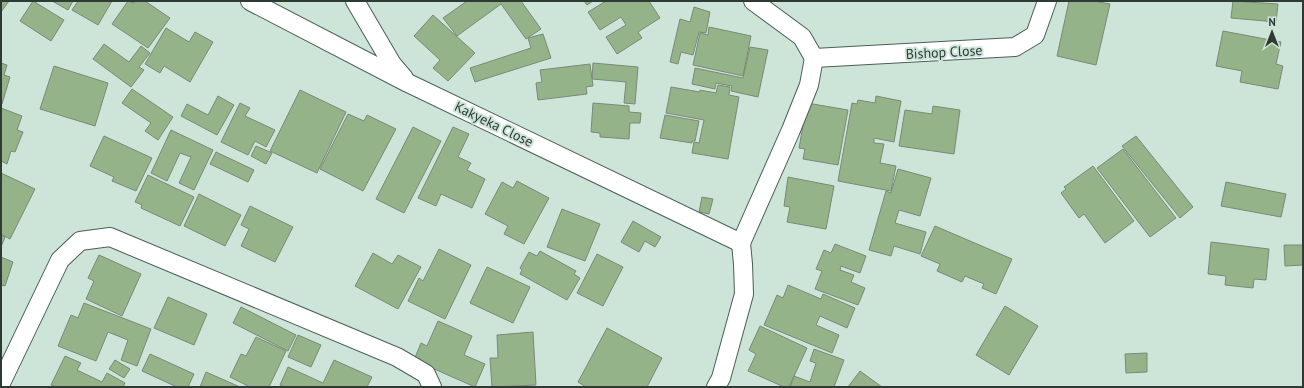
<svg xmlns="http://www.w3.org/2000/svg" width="1304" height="388" font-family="'PT Sans',sans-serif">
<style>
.building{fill:#95b389;stroke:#7c8877}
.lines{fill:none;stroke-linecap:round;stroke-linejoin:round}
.minor-casing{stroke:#4a5f55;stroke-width:20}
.minor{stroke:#fff;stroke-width:18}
.labels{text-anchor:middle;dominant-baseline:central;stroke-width:4;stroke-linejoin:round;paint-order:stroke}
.street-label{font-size:14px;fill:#303a35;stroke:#cde5d9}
</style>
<rect width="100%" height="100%" fill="#cde5d9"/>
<g class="building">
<path d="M1,1H9L1,12Z"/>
<path d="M33,1L64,20L51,41L20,21Z"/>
<path d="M52,1H73L68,10Z"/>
<path d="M78,1H112L98,25L72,10Z"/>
<path d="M128,1L134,3L135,1H145L170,18L148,48L112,24Z"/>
<path d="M467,1H521L541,29L526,39L501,4L457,36L443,18Z"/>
<path d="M584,1H593L587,5Z"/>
<path d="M606,1H649L660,18L638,32L642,38L617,54L606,37L626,25L621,17L600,30L588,12Z"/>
<path d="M1069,1H1094L1110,4L1096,65L1057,56Z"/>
<path d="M1233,1L1278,4L1276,22L1231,18Z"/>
<path d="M694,7L710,12L706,33L699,32L693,55L681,52L678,64L670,62L680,19L690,22Z"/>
<path d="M433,15L475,53L448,81L433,68L440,60L414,36Z"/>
<path d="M709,27L751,36L743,76L693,65L700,33L708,35Z"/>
<path d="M166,28L189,42L195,32L213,42L190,82L164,66L160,73L145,64Z"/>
<path d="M1223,31L1281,42L1276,64L1283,66L1278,89L1240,82L1242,71L1216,66Z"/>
<path d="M543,34L551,58L475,82L470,68L531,48L528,38Z"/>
<path d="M104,44L129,62L141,46L150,53L139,67L144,70L131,87L93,59Z"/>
<path d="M750,47L768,50L758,97L731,91L732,86L716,83L715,89L692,84L695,68L743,78Z"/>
<path d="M1,63L7,65L4,75L10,77L2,104L1,103Z"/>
<path d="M593,63L638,67L635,104L624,103L626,82L592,79Z"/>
<path d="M590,64L593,86L586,87L587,94L538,100L536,83L542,82L540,70Z"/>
<path d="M54,66L108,83L95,126L40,109Z"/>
<path d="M718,85L730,87L729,95L739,97L728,159L692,153L694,142L699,143L704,120L666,113L671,87L700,92V90L716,93Z"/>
<path d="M132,89L173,117L158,140L145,131L151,123L122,103Z"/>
<path d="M300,90L346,112L317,173L270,151Z"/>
<path d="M218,96L234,105L217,135L181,116L187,104L208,115Z"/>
<path d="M876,96L901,101L894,142L874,138V143L884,144L880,163L896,166L891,191L838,181L852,103L857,104L858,100L875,103Z"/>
<path d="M240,103L250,108L245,116L275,130L266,147L255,141L248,155L221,142Z"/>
<path d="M593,103L629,106V112L641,113L640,123H630L629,139L600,137V133L591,132Z"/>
<path d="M807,103L848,110L838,165L803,159L805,149L799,148Z"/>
<path d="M933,106L960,110L954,154L899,146L905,110L932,114Z"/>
<path d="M1,108L22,116L17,130L23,132L15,152L11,151L7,164L1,161Z"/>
<path d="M348,114L364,121L367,115L396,129L363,191L320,169Z"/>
<path d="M665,115L699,121L695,141H692V143L660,138Z"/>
<path d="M413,127L441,141L404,213L376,199Z"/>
<path d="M453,127L469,134L458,157L471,163L467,170L485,179L472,208L441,194L436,206L418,198Z"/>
<path d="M171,130L213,150L194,190L179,183L191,157L180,153L167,181L151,173Z"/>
<path d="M104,136L152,158L136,191L112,181L114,177L90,166Z"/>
<path d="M1136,136L1193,207L1180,218L1122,146Z"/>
<path d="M256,146L272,153L266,164L251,156Z"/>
<path d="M1123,149L1176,218L1150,237L1097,168Z"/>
<path d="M216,152L254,170L248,182L210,164Z"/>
<path d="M1093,166L1134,221L1105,243L1084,214L1079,218L1061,193L1066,189L1064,187Z"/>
<path d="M898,169L931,178L920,216L899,210L895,223L926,232L920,254L894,246L891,256L869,250L886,191L891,193Z"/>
<path d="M1,173L35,189L10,239L1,234Z"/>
<path d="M148,175L194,197L180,226L141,208L142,205L135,202Z"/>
<path d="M788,177L834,186L826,229L787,222L790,207L784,206Z"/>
<path d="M517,181L549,198L524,244L504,234L508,226L485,214L502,182L513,188Z"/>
<path d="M1226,182L1286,194L1281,217L1221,206Z"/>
<path d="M199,194L241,215L225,246L184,226Z"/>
<path d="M702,197L713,199L709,214L699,212Z"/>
<path d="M250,206L293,227L275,262L241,246L249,229L241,225Z"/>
<path d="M562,209L600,224L585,261L547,247Z"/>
<path d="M633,221L661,237L655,247L645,241L639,252L621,242Z"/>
<path d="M935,226L1012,259L996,294L982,288L984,284L965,276L962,282L937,271L940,264L921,256Z"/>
<path d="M1,235L5,237L1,247Z"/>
<path d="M1211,242L1269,249L1266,280L1254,279L1253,288L1225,285L1226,276L1208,274Z"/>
<path d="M835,244L866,256L860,273L841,266L840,270L854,275L851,282L865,288L858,305L815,289L822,271L816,269L824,250L831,253Z"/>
<path d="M1284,245H1303V265L1285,266Z"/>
<path d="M439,249L471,265L445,319L408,301L419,278L423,281Z"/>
<path d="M540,251L576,271L574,274L580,278L567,300L520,274L522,270L520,268L529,252L537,256Z"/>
<path d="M373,253L392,264L398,255L421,267L398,309L355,286Z"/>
<path d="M597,254L623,267L603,306L577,293Z"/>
<path d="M99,255L141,274L122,316L86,299L94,281L88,278Z"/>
<path d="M1,257L13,262L5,286L1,285Z"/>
<path d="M487,267L530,287L513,323L470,303Z"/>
<path d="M788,285L821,299L823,294L855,308L847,328L820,316L816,325L839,335L832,353L764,325L777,295L783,298Z"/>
<path d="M168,297L207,314L194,345L154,328Z"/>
<path d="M84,303L151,329L137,366L121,360L128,340L108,332L96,361L58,346L71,315L78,318Z"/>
<path d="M1005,306L1038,326L1009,375L976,355Z"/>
<path d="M241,307L296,335L288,351L233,323Z"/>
<path d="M438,321L472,336L464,355L485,364L475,387L414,360L421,343L427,346Z"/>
<path d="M760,326L807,348L789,387H784L748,371L756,354L749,350Z"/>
<path d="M607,328L662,358L647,387H586L578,382Z"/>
<path d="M533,332L536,385L492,387L490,358H498L497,335Z"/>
<path d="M298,335L321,345L311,367L288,357Z"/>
<path d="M256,337L286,351L269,387H250L230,377L241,354L246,356Z"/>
<path d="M814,349L844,360L834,387H790L794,376L810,382L816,363L810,361Z"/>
<path d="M1147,353V372L1126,373L1125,354Z"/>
<path d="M150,354L194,374L188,387H177L142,371Z"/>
<path d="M65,356L81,363L77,370L102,382L107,373L125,383L123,387H56L51,385Z"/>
<path d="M115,360L130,369L124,378L109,369Z"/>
<path d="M334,360L372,377L367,387H285L280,385L288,367L323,383Z"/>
<path d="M860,371L882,387H848Z"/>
<path d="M206,372L240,387H200Z"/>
</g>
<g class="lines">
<g class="minor-casing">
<g id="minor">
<path d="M250,1L408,83L741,243"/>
<path d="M355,1L392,64L404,78"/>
<path d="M753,1L802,37L814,58"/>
<path d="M814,58L1015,47L1035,35L1047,1"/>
<path d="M741,243L791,130L809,85L814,58"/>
<path d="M1,383L60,260L80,241L110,237L397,357L426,374L432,387"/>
<path d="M716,387L721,378L744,294L743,264L741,243"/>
</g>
</g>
<use href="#minor" class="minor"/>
</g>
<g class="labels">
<g class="street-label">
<text transform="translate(944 52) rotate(-3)">Bishop Close</text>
<text transform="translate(494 124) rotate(26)">Kakyeka Close</text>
</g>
</g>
<rect width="1304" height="388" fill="none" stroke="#303a35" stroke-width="4"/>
<g transform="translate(1272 32)" stroke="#cde5d9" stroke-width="3" paint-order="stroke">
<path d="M0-3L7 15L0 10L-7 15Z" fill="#303a35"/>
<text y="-6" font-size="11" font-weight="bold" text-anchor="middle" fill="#303a35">N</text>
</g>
</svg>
